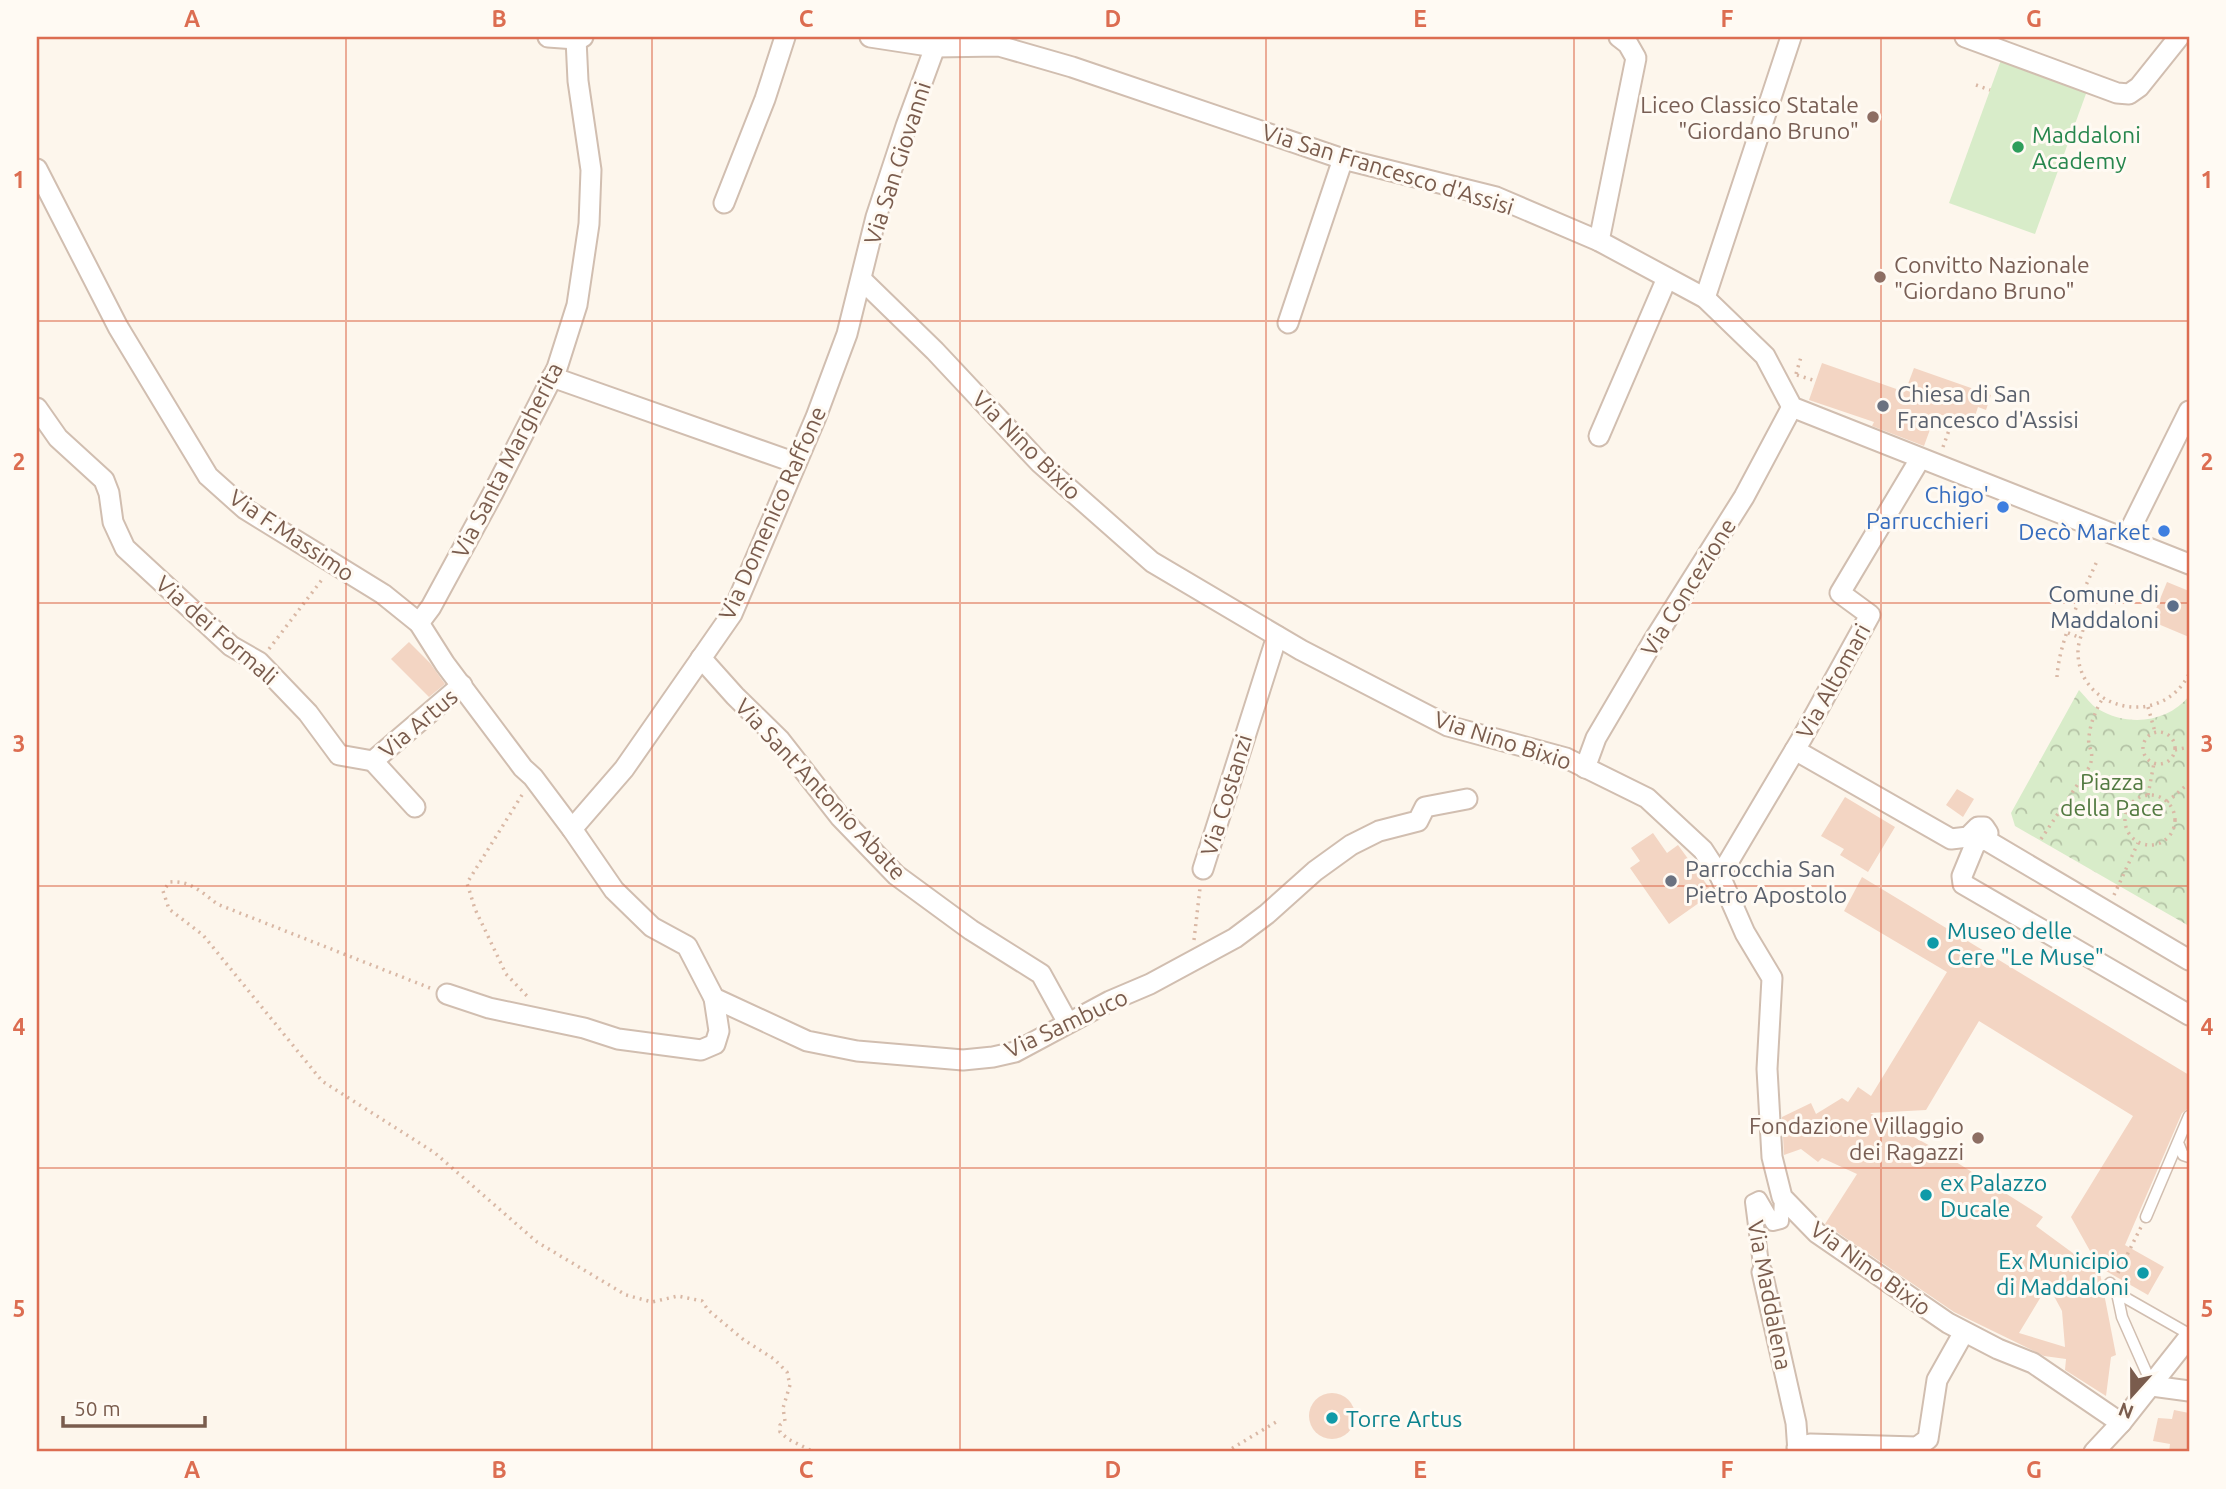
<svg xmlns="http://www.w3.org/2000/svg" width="2226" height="1489" font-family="Ubuntu,sans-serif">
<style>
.grass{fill:#d8ecc9}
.park{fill:url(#park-crowns)}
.building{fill:#f3d5c3;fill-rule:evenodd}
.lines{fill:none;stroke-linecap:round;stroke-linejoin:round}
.service-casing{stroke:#d1beb0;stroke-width:13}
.pedestrian-casing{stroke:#d1beb0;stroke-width:18}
.minor-casing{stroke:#d1beb0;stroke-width:23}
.path{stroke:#d9b8a5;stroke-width:3.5;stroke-dasharray:2 5;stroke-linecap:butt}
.service{stroke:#fff;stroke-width:10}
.pedestrian{stroke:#fff;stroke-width:14}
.minor{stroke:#fff;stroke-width:19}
.grid{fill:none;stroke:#dc6d51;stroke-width:2;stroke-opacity:0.55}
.education-dot{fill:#8d6e63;stroke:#fffaf3;stroke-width:2.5}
.leisure-dot{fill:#2e9e5b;stroke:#fffaf3;stroke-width:2.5}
.worship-dot{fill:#6b7280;stroke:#fffaf3;stroke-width:2.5}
.shop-dot{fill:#3f7fe0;stroke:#fffaf3;stroke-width:2.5}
.service-dot{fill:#5c6f8a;stroke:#fffaf3;stroke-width:2.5}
.culture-dot{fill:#0f9aa8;stroke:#fffaf3;stroke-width:2.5}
.labels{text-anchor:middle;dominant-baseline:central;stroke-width:6;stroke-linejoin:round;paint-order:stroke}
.education-label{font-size:23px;fill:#785e54;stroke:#fffaf3;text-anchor:end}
.leisure-label{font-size:23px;fill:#27864d;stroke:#fffaf3;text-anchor:start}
.street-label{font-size:23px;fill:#7a5c4d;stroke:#fffaf3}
.worship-label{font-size:23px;fill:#5b616d;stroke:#fffaf3;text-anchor:start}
.shop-label{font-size:23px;fill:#366cbe;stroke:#fffaf3;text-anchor:end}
.service-label{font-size:23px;fill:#4e5e75;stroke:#fffaf3;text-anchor:end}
.park-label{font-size:23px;fill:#537a41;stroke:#fffaf3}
.culture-label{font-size:23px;fill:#0d838f;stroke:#fffaf3;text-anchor:start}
.neatline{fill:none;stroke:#dc6d51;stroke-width:2.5}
.grid-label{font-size:23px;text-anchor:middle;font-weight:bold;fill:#dc6d51}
</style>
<defs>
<pattern id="park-crowns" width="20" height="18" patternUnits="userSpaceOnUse" patternTransform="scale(1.75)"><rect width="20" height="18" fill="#d8ecc9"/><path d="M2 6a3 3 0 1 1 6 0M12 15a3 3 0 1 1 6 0" fill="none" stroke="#b4c2a5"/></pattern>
</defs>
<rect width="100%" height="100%" fill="#fdf6ec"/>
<path class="grass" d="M2001,60L2087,91L2035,234L1949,203Z"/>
<path class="park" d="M2079,690C2085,696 2091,705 2098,709C2128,727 2167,723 2189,696V926L2015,826L2011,813Z"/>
<g class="building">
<path d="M1822,363L1905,392L1914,368L1991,395L1986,410L1978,407L1972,425L1936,413L1924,446L1872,426L1874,422L1809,400Z"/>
<path d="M2167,582L2189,591V637L2151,621Z"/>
<path d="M409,642L430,663L445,684L429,697L391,659Z"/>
<path d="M1957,789L1974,799L1963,817L1946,805Z"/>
<path d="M1845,797L1895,827L1868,872L1840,855L1844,849L1821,836Z"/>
<path d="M1653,833L1667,853L1678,845L1713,893L1669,924L1630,868L1640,861L1631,848Z"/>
<path d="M1862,877L2189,1075V1108L2182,1113L2125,1245L2164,1267L2148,1295L2099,1267L2071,1217L2133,1116L1979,1021L1926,1110L1870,1113L1934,1148L2043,1217L2036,1226L2100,1273L2116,1355L2111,1357L2106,1396L2065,1370L2066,1359L2044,1356L1954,1312L1825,1224L1857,1174L1822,1158L1818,1162L1801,1149L1784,1155L1782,1117L1811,1103L1816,1114L1842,1098L1848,1102L1858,1087L1871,1096L1947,972L1844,911ZM2048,1285L2062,1311L2065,1347L2019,1333Z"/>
<circle cx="1332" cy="1416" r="23"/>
<path d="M2174,1410L2189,1413V1452H2169L2170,1444L2153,1441L2158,1418L2172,1419Z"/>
</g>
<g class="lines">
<g class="service-casing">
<g id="service">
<path d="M2179,1145L2183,1155L2189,1157"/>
<path d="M2146,1217L2189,1116"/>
<path d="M2110,1283L2117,1293L2122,1317L2152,1385"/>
<path d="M2117,1293L2189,1334"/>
</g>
</g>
<g class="pedestrian-casing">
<path id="pedestrian" d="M1762,1272L1753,1202L1759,1199L1773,1223L1781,1221L1782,1197"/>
</g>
<g class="minor-casing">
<g id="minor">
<path d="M548,37L576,39L583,37"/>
<path d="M870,37L935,47L999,46L1072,67L1343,159L1496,197L1599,241L1705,298L1765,356L1792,407L2189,564"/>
<path d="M1965,37L2117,93L2129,94L2139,87L2179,37"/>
<path d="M37,169L118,327L208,476L245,509L383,594L419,623L445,664L523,768L533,777L572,829L614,890L652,927L687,946L714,998L807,1041L857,1051L963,1060L993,1057L1015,1052L1110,1001L1150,984L1235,938L1267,914L1315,871L1351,845L1379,831L1418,821L1425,807L1467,799"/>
<path d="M724,203L765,99L785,37"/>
<path d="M1599,241L1636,58L1628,44L1619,37"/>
<path d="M862,280L935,351L1040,463L1152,562L1301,650L1448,726L1566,758L1647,798L1703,850L1720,876L1745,933L1772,978L1767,1069L1772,1157L1782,1197L1817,1233L1948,1323L1998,1349L2033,1363L2121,1423"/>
<path d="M1705,298L1791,37"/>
<path d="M1288,323L1343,159"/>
<path d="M552,377L796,463"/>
<path d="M37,408L58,438L104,480L109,493L113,522L125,548L231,646L259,662L308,713L339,755L373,761"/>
<path d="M1599,436L1667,278"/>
<path d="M2126,538L2189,411"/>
<path d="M419,623L431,607L493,493L557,368L577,305L589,224L591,170L578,81L576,39"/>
<path d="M701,658L735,696L780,740L840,817L896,875L971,930L1041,974L1068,1023"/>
<path d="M1795,750L1951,839L1968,837L1978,827H1984L1988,833L1986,840L1976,842L1972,835"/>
<path d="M373,761L462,685"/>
<path d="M373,761L415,807"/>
<path d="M1585,768L1596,738L1652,643L1744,497L1792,407"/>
<path d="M572,829L624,769L732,614L816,417L847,334L876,217L906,126L935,47"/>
<path d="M1986,840L2189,960"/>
<path d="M1976,842L1962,876L1963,884L2189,1015"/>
<path d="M1203,869L1277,636"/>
<path d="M1720,876L1802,738L1870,615L1840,593L1920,459"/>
<path d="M447,994L489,1008L584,1028L618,1039L701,1050L715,1044L719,1031L714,998"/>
<path d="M1762,1272L1796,1423L1798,1452"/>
<path d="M2152,1386L2189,1391"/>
<path d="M1797,1448L1810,1444L1917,1447L1928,1439L1937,1380L1964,1332"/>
<path d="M2094,1452L2121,1423L2189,1337"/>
</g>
</g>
<g class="path">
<path d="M1976,85L1990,90"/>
<path d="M1796,374L1801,357"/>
<path d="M1797,375L1816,381"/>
<path d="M1943,447L1953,419"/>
<path d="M2083,630C2081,636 2078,644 2078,651C2077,710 2161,730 2189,674"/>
<path d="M2068,633L2081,638"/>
<path d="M269,649L324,577"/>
<path d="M2057,677C2059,640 2083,592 2098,559"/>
<path d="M2148,707L2155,732"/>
<circle cx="2159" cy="748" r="16"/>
<path d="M2175,750L2189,747"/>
<path d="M522,795L467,883L475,909L506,974L527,996"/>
<path d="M2148,795L2154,763"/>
<circle cx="2150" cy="820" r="25"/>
<path d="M2167,802L2189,783"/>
<path d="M2041,839L2090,766C2095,748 2087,750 2089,737C2090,724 2096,709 2103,698"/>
<path d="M2114,895L2138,843"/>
<path d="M1194,940L1200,888"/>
<path d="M430,988L217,904C203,893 190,880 170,882L163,891L169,909L203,935L322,1081L435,1153L537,1242L626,1295L652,1302L678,1296L702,1301L708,1310L744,1340L774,1359L787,1372L790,1385L783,1408L785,1421L780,1425V1432L788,1439L814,1452"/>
<path d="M2118,1273L2141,1227"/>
<path d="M1226,1452L1276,1422"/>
</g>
<use href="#service" class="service"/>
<use href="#pedestrian" class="pedestrian"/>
<use href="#minor" class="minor"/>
</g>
<path class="grid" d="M346,37V1452M652,37V1452M960,37V1452M1266,37V1452M1574,37V1452M1881,37V1452M37,321H2189M37,603H2189M37,886H2189M37,1168H2189"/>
<g class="education-dot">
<circle cx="1873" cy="117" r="7"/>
<circle cx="1880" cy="277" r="7"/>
<circle cx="1978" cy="1138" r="7"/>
</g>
<circle class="leisure-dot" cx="2018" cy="147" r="7"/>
<g class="worship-dot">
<circle cx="1883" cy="406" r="7"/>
<circle cx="1671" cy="881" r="7"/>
</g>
<g class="shop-dot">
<circle cx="2003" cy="507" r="7"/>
<circle cx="2164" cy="531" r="7"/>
</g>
<circle class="service-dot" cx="2173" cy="606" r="7"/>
<g class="culture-dot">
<circle cx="1933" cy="943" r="7"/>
<circle cx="1926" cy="1195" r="7"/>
<circle cx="2143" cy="1273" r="7"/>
<circle cx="1332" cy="1418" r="7"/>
</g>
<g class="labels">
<g class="education-label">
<text x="1859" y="104">Liceo Classico Statale<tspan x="1859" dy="26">"Giordano Bruno"</tspan></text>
<text x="1894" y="264" text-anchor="start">Convitto Nazionale<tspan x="1894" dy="26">"Giordano Bruno"</tspan></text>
<text x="1964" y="1125">Fondazione Villaggio<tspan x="1964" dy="26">dei Ragazzi</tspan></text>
</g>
<g class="leisure-label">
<text x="2032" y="134">Maddaloni<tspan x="2032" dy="26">Academy</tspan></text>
</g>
<g class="street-label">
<text transform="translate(897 163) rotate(-72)">Via San Giovanni</text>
<text transform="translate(1388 169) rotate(17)">Via San Francesco d'Assisi</text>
<text transform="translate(1027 445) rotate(45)">Via Nino Bixio</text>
<text transform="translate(507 460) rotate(-63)">Via Santa Margherita</text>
<text transform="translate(772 513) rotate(-66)">Via Domenico Raffone</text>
<text transform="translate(292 535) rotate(34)">Via F.Massimo</text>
<text transform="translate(1688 587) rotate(-58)">Via Concezione</text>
<text transform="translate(217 630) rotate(41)">Via dei Formali</text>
<text transform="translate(1833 681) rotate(-61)">Via Altomari</text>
<text transform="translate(418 723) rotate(-40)">Via Artus</text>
<text transform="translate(1503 740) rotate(18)">Via Nino Bixio</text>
<text transform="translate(821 789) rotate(47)">Via Sant'Antonio Abate</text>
<text transform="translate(1226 795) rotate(-73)">Via Costanzi</text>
<text transform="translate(1066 1023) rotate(-25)">Via Sambuco</text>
<text transform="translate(1871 1268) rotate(36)">Via Nino Bixio</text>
<text transform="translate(1770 1295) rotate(79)">Via Maddalena</text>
</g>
<g class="worship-label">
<text x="1897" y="393">Chiesa di San<tspan x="1897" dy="26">Francesco d'Assisi</tspan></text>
<text x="1685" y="868">Parrocchia San<tspan x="1685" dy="26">Pietro Apostolo</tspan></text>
</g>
<g class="shop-label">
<text x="1989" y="494">Chigo'<tspan x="1989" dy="26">Parrucchieri</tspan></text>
<text x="2150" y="531">Decò Market</text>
</g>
<g class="service-label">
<text x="2159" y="593">Comune di<tspan x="2159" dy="26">Maddaloni</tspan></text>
</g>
<g class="park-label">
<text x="2112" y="781">Piazza<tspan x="2112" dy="26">della Pace</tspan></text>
</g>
<g class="culture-label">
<text x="1947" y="930">Museo delle<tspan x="1947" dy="26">Cere "Le Muse"</tspan></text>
<text x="1940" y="1182">ex Palazzo<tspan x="1940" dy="26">Ducale</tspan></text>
<text x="2129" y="1260" text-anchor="end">Ex Municipio<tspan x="2129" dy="26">di Maddaloni</tspan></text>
<text x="1346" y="1418">Torre Artus</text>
</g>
</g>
<rect width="2226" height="1489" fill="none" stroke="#fffaf3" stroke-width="77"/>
<g transform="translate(2132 1395) rotate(201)" stroke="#fffaf3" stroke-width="5" paint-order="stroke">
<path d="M0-5L12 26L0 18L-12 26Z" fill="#7a5c4d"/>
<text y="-10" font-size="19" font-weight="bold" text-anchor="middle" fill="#7a5c4d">N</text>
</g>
<path d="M63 1416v10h142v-10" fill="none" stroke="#7a5c4d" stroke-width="3.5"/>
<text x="74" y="1416" font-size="21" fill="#7a5c4d" stroke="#fffaf3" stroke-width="5" paint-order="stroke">50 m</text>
<rect x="38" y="38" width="2150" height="1412" class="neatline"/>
<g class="grid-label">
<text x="192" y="27">A</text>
<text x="499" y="27">B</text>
<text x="806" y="27">C</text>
<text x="1113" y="27">D</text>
<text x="1420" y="27">E</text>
<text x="1727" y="27">F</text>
<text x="2034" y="27">G</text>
<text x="19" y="188">1</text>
<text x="2207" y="188">1</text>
<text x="19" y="470">2</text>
<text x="2207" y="470">2</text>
<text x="19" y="752">3</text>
<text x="2207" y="752">3</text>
<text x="19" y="1035">4</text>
<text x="2207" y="1035">4</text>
<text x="19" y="1317">5</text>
<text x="2207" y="1317">5</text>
<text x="192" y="1478">A</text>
<text x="499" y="1478">B</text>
<text x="806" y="1478">C</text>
<text x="1113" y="1478">D</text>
<text x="1420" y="1478">E</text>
<text x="1727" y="1478">F</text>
<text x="2034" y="1478">G</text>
</g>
</svg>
